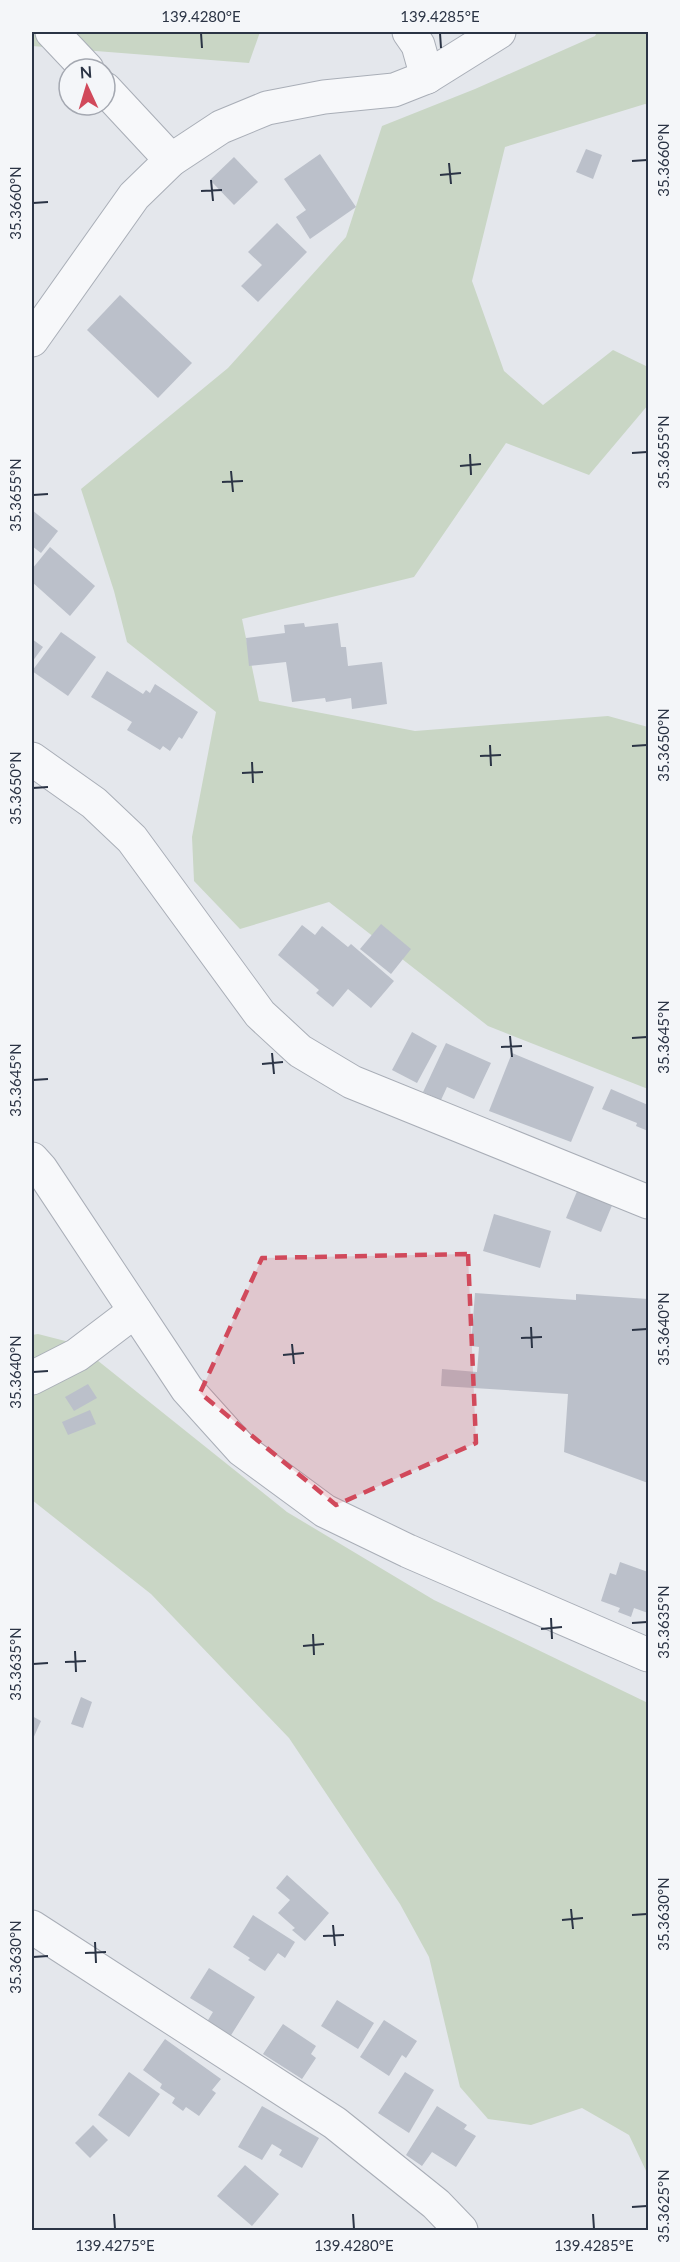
<svg xmlns="http://www.w3.org/2000/svg" width="680" height="2262" font-family="Lato,sans-serif">
<style>
.green{fill:#c9d6c5}
.building{fill:#bbc0ca}
.lines{fill:none;stroke-linecap:round;stroke-linejoin:round}
.minor-casing{stroke:#a9aeb7;stroke-width:35}
.minor{stroke:#f7f8fa;stroke-width:33}
.marked{fill:#d1495b;fill-opacity:0.2;stroke:#d1495b;stroke-width:4.5;stroke-dasharray:12 8;stroke-linejoin:round}
.ticks{fill:none;stroke:#2b3445;stroke-width:2}
.neatline{fill:none;stroke:#2b3445;stroke-width:2}
.ticks-label{font-size:15px;text-anchor:middle;fill:#2b3445}
</style>
<rect width="100%" height="100%" fill="#e4e7ec"/>
<g class="green">
<path d="M32,32H260L249,63L32,46Z"/>
<path d="M597,32H648V105L645,104L505,147L472,281L504,371L543,405L613,350L648,367V405L589,475L506,443L414,577L242,619L259,701L415,731L608,716L648,727V1089L488,1026L329,902L240,929L194,881L192,837L216,712L127,642L114,591L81,489L228,368L346,237L382,126L475,89L595,36Z"/>
<path d="M38,1334L77,1344L287,1512L434,1600L648,1703V2175L629,2135L582,2108L531,2125L488,2119L460,2087L429,1957L400,1904L289,1738L151,1594L32,1500V1335Z"/>
</g>
<g class="building">
<path d="M586,149L602,155L593,179L576,172Z"/>
<path d="M320,154L356,207L310,239L296,217L306,210L284,179Z"/>
<path d="M234,157L258,182L234,205L210,180Z"/>
<path d="M277,223L307,252L258,302L241,286L262,265L248,252Z"/>
<path d="M120,295L192,363L158,398L87,330Z"/>
<path d="M32,510L58,531L41,553L32,546Z"/>
<path d="M50,547L95,586L70,616L32,582V569Z"/>
<path d="M304,623L305,627L338,623L341,647H346L348,666L382,662L387,704L352,709L351,698L326,702L325,698L292,702L286,662L249,666L246,638L285,633L284,625Z"/>
<path d="M61,632L96,657L68,696L32,671Z"/>
<path d="M32,639L43,647L32,662Z"/>
<path d="M107,671L143,694L146,690L150,693L155,684L198,712L182,739L179,737L170,751L163,746L160,750L127,730L132,722L91,697Z"/>
<path d="M381,924L411,949L391,974L360,949Z"/>
<path d="M302,925L315,935L322,926L348,947L351,944L394,981L371,1008L348,989L333,1007L316,993L319,990L278,955Z"/>
<path d="M412,1032L437,1046L417,1083L392,1070Z"/>
<path d="M446,1043L491,1063L474,1099L447,1087L441,1100L423,1092Z"/>
<path d="M512,1053L594,1087L571,1142L489,1111Z"/>
<path d="M611,1089L648,1105V1131L636,1126L637,1123L602,1109Z"/>
<path d="M578,1189L613,1203L601,1232L566,1218Z"/>
<path d="M494,1214L551,1231L540,1268L483,1251Z"/>
<path d="M475,1293L576,1300V1294L648,1299V1483L564,1452L568,1394L441,1386L442,1369L477,1372L479,1347L471,1346Z"/>
<path d="M88,1384L97,1398L74,1411L65,1397Z"/>
<path d="M90,1410L96,1424L68,1435L62,1422Z"/>
<path d="M620,1562L648,1572V1613L634,1608L631,1617L618,1612L620,1608L601,1601L610,1573L616,1575Z"/>
<path d="M81,1697L92,1702L83,1728L71,1724Z"/>
<path d="M32,1716L41,1721L32,1741Z"/>
<path d="M287,1875L329,1913L305,1941L292,1930L295,1928L278,1913L290,1900L276,1888Z"/>
<path d="M253,1915L295,1942L285,1958L278,1953L265,1971L248,1960L250,1958L233,1947Z"/>
<path d="M209,1968L255,1997L228,2040L205,2025L213,2012L190,1998Z"/>
<path d="M337,2000L374,2023L358,2049L321,2026Z"/>
<path d="M384,2020L417,2041L406,2058L402,2055L389,2076L360,2057Z"/>
<path d="M283,2024L316,2046L311,2054L316,2058L302,2079L263,2054Z"/>
<path d="M165,2039L221,2079L212,2090L216,2093L199,2116L186,2107L183,2111L172,2103L175,2098L160,2088L162,2084L143,2070Z"/>
<path d="M129,2072L160,2094L129,2137L98,2115Z"/>
<path d="M405,2072L434,2090L409,2133L378,2113Z"/>
<path d="M262,2106L319,2138L302,2168L279,2155L282,2150L272,2144L262,2160L238,2147Z"/>
<path d="M437,2106L467,2125L464,2129L476,2136L456,2167L432,2152L422,2166L406,2155Z"/>
<path d="M93,2125L108,2140L90,2158L75,2143Z"/>
<path d="M245,2165L279,2194L252,2226L217,2196Z"/>
</g>
<g class="lines">
<g class="minor-casing">
<g id="minor">
<path d="M52,32L87,69"/>
<path d="M409,32L418,45L427,77"/>
<path d="M105,89L171,160"/>
<path d="M32,340L134,196L171,160L221,127L267,108L324,97L394,90L427,77L499,32"/>
<path d="M32,759L94,803L132,839L260,1014L300,1051L352,1082L648,1202"/>
<path d="M32,1159L41,1169L187,1389L242,1450L325,1511L408,1551L648,1655"/>
<path d="M32,1378L77,1355L135,1311"/>
<path d="M32,1927L335,2123L436,2204L461,2230"/>
</g>
</g>
<use href="#minor" class="minor"/>
</g>
<path class="marked" d="M468,1254L476,1443L336,1505L200,1393L262,1258Z"/>
<path class="ticks" d="M201,33L202,48M440,33L441,48M632,161L647,160M449,163L451,184M440,175L461,173M211,180L213,201M201,191L222,190M33,203L48,202M632,453L647,452M470,454L471,475M460,466L481,464M231,471L233,492M222,482L243,481M33,495L48,494M490,745L491,766M632,746L647,745M480,756L501,755M252,762L253,783M242,773L263,772M33,788L48,787M510,1036L512,1057M632,1038L647,1037M501,1047L522,1046M272,1053L274,1074M262,1064L283,1062M33,1080L48,1079M531,1327L532,1348M632,1330L647,1329M521,1338L542,1337M292,1344L294,1364M283,1355L304,1353M33,1372L48,1371M551,1618L552,1639M632,1623L647,1622M541,1629L562,1627M313,1634L314,1655M303,1646L324,1644M75,1651L76,1672M65,1662L86,1661M33,1664L48,1663M571,1909L573,1929M632,1915L647,1914M562,1920L583,1918M333,1925L335,1946M323,1936L344,1935M95,1942L96,1963M85,1953L106,1952M33,1957L48,1956M632,2207L647,2206M114,2214L115,2229M353,2214L354,2229M593,2214L594,2229"/>
<rect width="680" height="2262" fill="none" stroke="#f4f6f9" stroke-width="66"/>
<g transform="translate(87 87) rotate(356)"><circle r="28" fill="#f4f6f9" stroke="#a4a8b1" stroke-width="1.5"/>
<path d="M0-4.5L10 22L0 15L-10 22Z" fill="#d1495b"/>
<text y="-9" font-size="16" font-weight="bold" text-anchor="middle" fill="#2b3445">N</text>
</g>
<rect x="33" y="33" width="614" height="2196" class="neatline"/>
<g class="ticks-label">
<text x="201" y="22">139.4280°E</text>
<text x="440" y="22">139.4285°E</text>
<text transform="translate(664 160) rotate(-90)" y="5">35.3660°N</text>
<text transform="translate(16 203) rotate(-90)" y="5">35.3660°N</text>
<text transform="translate(664 452) rotate(-90)" y="5">35.3655°N</text>
<text transform="translate(16 495) rotate(-90)" y="5">35.3655°N</text>
<text transform="translate(664 745) rotate(-90)" y="5">35.3650°N</text>
<text transform="translate(16 788) rotate(-90)" y="5">35.3650°N</text>
<text transform="translate(664 1037) rotate(-90)" y="5">35.3645°N</text>
<text transform="translate(16 1080) rotate(-90)" y="5">35.3645°N</text>
<text transform="translate(664 1329) rotate(-90)" y="5">35.3640°N</text>
<text transform="translate(16 1372) rotate(-90)" y="5">35.3640°N</text>
<text transform="translate(664 1622) rotate(-90)" y="5">35.3635°N</text>
<text transform="translate(16 1664) rotate(-90)" y="5">35.3635°N</text>
<text transform="translate(664 1914) rotate(-90)" y="5">35.3630°N</text>
<text transform="translate(16 1957) rotate(-90)" y="5">35.3630°N</text>
<text transform="translate(664 2206) rotate(-90)" y="5">35.3625°N</text>
<text x="115" y="2251">139.4275°E</text>
<text x="354" y="2251">139.4280°E</text>
<text x="594" y="2251">139.4285°E</text>
</g>
</svg>
